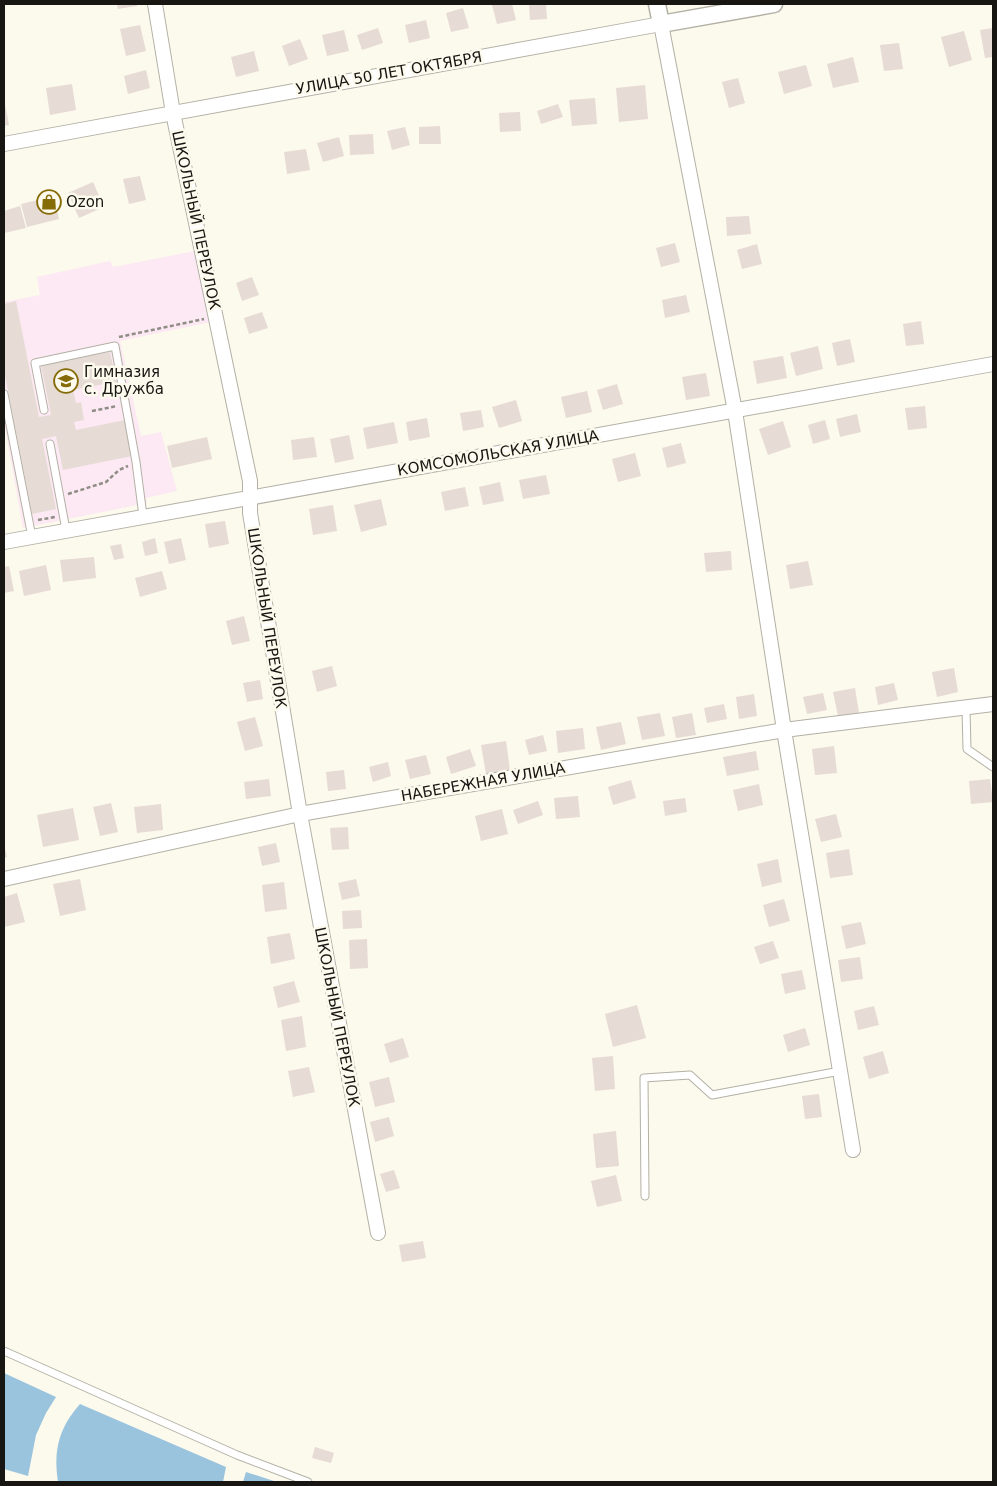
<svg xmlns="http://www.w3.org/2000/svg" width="997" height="1486" font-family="'DejaVu Sans',sans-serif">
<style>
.education{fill:#fce9f3}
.water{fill:#9ac4de}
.building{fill:#e7dbd5}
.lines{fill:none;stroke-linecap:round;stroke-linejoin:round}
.service-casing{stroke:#b3b0a5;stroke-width:9}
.minor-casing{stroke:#b3b0a5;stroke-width:16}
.tertiary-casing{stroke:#b3b0a5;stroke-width:19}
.path{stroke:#8f8d85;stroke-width:2.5;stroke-dasharray:4 2.5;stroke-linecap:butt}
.service{stroke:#fff;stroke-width:7}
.minor{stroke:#fff;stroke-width:14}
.tertiary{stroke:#fff;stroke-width:16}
.labels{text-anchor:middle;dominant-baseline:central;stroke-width:5;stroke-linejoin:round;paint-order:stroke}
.street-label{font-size:15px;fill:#171612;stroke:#fcf9ed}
.poi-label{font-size:15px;fill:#171612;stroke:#fcf9ed;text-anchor:start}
</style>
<rect width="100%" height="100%" fill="#fcf9ed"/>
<path class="education" d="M195,251L211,322L120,341L141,436L161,432L177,491L146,498L147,503L23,528L4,422V302L40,295L37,277L110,261L113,267Z"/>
<g class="water">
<path d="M4,1373L56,1397L46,1413L36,1435L28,1476L4,1469Z"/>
<path d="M80,1404L226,1467L223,1482H58C53,1450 59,1428 80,1404Z"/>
<path d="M246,1472L277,1482H243Z"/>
</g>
<g class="building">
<path d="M117,4H137V6L118,9Z"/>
<path d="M498,4H512L516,20L497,24L492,5Z"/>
<path d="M529,4H546L547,19L530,20Z"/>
<path d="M463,8L469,28L451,32L446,13Z"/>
<path d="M426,20L430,38L409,43L405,25Z"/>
<path d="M140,25L146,51L126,56L120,29Z"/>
<path d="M378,28L383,43L362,50L357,35Z"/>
<path d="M993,28V57L985,58L980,30Z"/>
<path d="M344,30L349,51L327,56L322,35Z"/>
<path d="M964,31L972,60L949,67L941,37Z"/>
<path d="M300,39L308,59L289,66L282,46Z"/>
<path d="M899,43L903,69L884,71L880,45Z"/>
<path d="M254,51L259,71L236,77L231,57Z"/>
<path d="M853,57L859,82L833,88L827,64Z"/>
<path d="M806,65L812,86L784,94L778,72Z"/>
<path d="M146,70L150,88L128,94L124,76Z"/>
<path d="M738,78L745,103L729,108L722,82Z"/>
<path d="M72,84L76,110L50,115L46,88Z"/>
<path d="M645,85L648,119L619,122L616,88Z"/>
<path d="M595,98L597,124L572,126L569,100Z"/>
<path d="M5,104L9,125L4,126V105Z"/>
<path d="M558,104L563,117L541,124L537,111Z"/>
<path d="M520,112L521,131L500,132L499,113Z"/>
<path d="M440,126L441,144H419V127Z"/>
<path d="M405,127L410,145L392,150L387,131Z"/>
<path d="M373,134L374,154L350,155L349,135Z"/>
<path d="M339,137L344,156L323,162L317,143Z"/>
<path d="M306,149L310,170L287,174L284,152Z"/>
<path d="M140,176L146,200L129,204L123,179Z"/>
<path d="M93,182L104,207L79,218L68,193Z"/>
<path d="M54,196L59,219L27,227L21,204Z"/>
<path d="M20,206L26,228L4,233V211Z"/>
<path d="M749,216L751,234L727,236L726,217Z"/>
<path d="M675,243L680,262L661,267L656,248Z"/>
<path d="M757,244L762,264L742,269L737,250Z"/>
<path d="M252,277L259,295L242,301L236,283Z"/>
<path d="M686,295L690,312L665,318L662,300Z"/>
<path d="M16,301L39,417L51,415L41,365L110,352L119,393L106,396L104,384L73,390L76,403L81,402L84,420L74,422L76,430L125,420L132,456L63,470L56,436L42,439L56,509L32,514L4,371V304Z"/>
<path d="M262,312L268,328L249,334L244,318Z"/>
<path d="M921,321L924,344L906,346L903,324Z"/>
<path d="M850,339L855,362L837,366L832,343Z"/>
<path d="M818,346L823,369L796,376L790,353Z"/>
<path d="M783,356L787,378L757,384L753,361Z"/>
<path d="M706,373L710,396L686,400L682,377Z"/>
<path d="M617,384L623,404L603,410L597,390Z"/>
<path d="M587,391L592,412L566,418L561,397Z"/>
<path d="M516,400L522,421L499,428L492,407Z"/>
<path d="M925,406L927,428L908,430L905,408Z"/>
<path d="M481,410L484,427L463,431L460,413Z"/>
<path d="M857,414L861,432L840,437L836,419Z"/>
<path d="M427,418L430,437L409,441L406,422Z"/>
<path d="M825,420L830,439L813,444L808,425Z"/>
<path d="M783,421L791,447L768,455L759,429Z"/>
<path d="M394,422L398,443L367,449L363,428Z"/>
<path d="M349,435L354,459L335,463L330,439Z"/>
<path d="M207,437L212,459L172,468L167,446Z"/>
<path d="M314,437L317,457L293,460L291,440Z"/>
<path d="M681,443L686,463L667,468L662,448Z"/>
<path d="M635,453L641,476L618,482L612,459Z"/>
<path d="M546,475L550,494L523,499L519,480Z"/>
<path d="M500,482L504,501L483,505L479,487Z"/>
<path d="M465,487L469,506L445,511L441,492Z"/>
<path d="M381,499L387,525L361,532L354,505Z"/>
<path d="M333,505L337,531L313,535L309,509Z"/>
<path d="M225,521L229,544L209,548L205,524Z"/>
<path d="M155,538L158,553L145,556L142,542Z"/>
<path d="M181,538L186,560L169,564L164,542Z"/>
<path d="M121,544L124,558L114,560L110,546Z"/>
<path d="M731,551L732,570L706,572L704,553Z"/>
<path d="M94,557L96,578L63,582L60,560Z"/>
<path d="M808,561L813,585L790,589L786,565Z"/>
<path d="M46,565L51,590L24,596L19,571Z"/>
<path d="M9,566L14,591L4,593V567Z"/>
<path d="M162,571L167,589L140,597L135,578Z"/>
<path d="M244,616L250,641L232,645L226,621Z"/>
<path d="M332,666L337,686L317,692L312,671Z"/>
<path d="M954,668L958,692L937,697L932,672Z"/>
<path d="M260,680L263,699L247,702L243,683Z"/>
<path d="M894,683L898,700L878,705L875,687Z"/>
<path d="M855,688L859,713L838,716L833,692Z"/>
<path d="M823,693L827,710L807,714L803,697Z"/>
<path d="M754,694L757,716L739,719L736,697Z"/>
<path d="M724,704L727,719L707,723L704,708Z"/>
<path d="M660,713L665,736L642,740L637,717Z"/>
<path d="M692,713L696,735L676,738L672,717Z"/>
<path d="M255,717L263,746L245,751L237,722Z"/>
<path d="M621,722L626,744L601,750L596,727Z"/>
<path d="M583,728L585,749L558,753L556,731Z"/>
<path d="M543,735L547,751L529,755L525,740Z"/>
<path d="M506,741L510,770L486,774L481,745Z"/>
<path d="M834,746L837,773L815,775L812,749Z"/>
<path d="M470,749L476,766L451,774L446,757Z"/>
<path d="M756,751L759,770L727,776L723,757Z"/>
<path d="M426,755L431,774L410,779L405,760Z"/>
<path d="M388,762L391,776L373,782L369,767Z"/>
<path d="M344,770L346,789L328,791L326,772Z"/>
<path d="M269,779L271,796L246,799L244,782Z"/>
<path d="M990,779L993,802L971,804L969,781Z"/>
<path d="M631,780L636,798L613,805L608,787Z"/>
<path d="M759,784L763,805L738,811L733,790Z"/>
<path d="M578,796L580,817L556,819L554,798Z"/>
<path d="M685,798L687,812L665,816L663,801Z"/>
<path d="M538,801L543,815L518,824L513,810Z"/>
<path d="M111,803L118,832L100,836L93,807Z"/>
<path d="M161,804L163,830L137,833L134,807Z"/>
<path d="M73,808L79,840L43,847L37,815Z"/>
<path d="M502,809L508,834L481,841L475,816Z"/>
<path d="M836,814L842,837L821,842L815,819Z"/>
<path d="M348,827L349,849L332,850L330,828Z"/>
<path d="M276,843L280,862L262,866L258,847Z"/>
<path d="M4,844L7,857L4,858Z"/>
<path d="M849,849L853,875L830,878L826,853Z"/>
<path d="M778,859L782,882L762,887L757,864Z"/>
<path d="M80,879L86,910L60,916L53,884Z"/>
<path d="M356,879L360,896L342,900L338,883Z"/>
<path d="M284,882L287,909L265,912L262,885Z"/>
<path d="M17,893L25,922L4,927V897Z"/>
<path d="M784,899L790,921L769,927L763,905Z"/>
<path d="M361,910L362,928L343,929L342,911Z"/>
<path d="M861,922L866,944L846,949L841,926Z"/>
<path d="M290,933L295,959L271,964L267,937Z"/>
<path d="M367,939L368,968L350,969L349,940Z"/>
<path d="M773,941L779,958L760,964L754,947Z"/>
<path d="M860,957L863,979L841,982L838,960Z"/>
<path d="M802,970L806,989L785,994L781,974Z"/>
<path d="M294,981L300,1002L278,1008L273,987Z"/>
<path d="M637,1005L646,1038L613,1047L605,1014Z"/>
<path d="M874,1006L879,1025L858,1030L854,1011Z"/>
<path d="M302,1016L306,1047L286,1051L281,1020Z"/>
<path d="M805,1028L810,1045L788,1052L783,1035Z"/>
<path d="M403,1038L409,1057L390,1063L384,1044Z"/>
<path d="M883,1051L889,1073L869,1079L863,1057Z"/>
<path d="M613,1056L615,1089L595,1091L592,1058Z"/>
<path d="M309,1067L315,1092L293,1097L288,1071Z"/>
<path d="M389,1077L395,1102L375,1107L369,1082Z"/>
<path d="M819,1094L822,1117L805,1119L802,1096Z"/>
<path d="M389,1117L394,1136L375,1142L370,1122Z"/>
<path d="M616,1131L619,1166L596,1168L593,1134Z"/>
<path d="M394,1170L400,1188L386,1192L380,1174Z"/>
<path d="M616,1175L622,1201L597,1207L591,1181Z"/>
<path d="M423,1241L426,1258L402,1262L399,1245Z"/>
<path d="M315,1447L334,1453L331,1463L312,1458Z"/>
</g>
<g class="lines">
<g class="service-casing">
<g id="service">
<path d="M4,394L32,537"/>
<path d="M44,410L35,363L115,346L136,462L143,516"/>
<path d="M50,444L66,530"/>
<path d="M966,709L967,749L993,767"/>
<path d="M645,1196L644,1078L690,1075L712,1095L840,1071"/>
<path d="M4,1351L237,1455L308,1482"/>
</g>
</g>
<g class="minor-casing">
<g id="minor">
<path d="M155,4L173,113L250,481V513L300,814L378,1233"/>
<path d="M4,144L661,24L735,411L784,730L853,1150"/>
<path d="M4,542L993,364"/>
<path d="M4,879L300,814L784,730L993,704"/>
</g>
</g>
<g class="tertiary-casing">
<path id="tertiary" d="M657,4L661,24L774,4"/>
</g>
<g class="path">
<path d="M119,337L204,319"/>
<path d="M92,411L117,406"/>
<path d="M68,494L106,482L119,470L128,466"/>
<path d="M38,520L55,517"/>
</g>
<use href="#service" class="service"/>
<use href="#minor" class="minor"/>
<use href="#tertiary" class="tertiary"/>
</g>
<defs>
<g id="shop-ring" transform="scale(1.25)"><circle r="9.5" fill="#fcf9ed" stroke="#866c08" stroke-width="1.5"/><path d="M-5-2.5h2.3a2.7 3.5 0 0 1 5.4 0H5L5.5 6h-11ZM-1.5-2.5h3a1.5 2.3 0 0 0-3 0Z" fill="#866c08"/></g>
<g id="school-ring" transform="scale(1.25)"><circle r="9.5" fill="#fcf9ed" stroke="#866c08" stroke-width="1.5"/><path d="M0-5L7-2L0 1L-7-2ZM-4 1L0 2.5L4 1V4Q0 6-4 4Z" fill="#866c08"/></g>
</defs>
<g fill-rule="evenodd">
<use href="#shop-ring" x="49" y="202"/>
<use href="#school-ring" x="66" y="381"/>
</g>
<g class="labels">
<g class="street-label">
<text transform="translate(389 73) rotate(-10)">УЛИЦА 50 ЛЕТ ОКТЯБРЯ</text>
<text transform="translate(196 220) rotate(78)">ШКОЛЬНЫЙ ПЕРЕУЛОК</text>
<text transform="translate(498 453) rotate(-10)">КОМСОМОЛЬСКАЯ УЛИЦА</text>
<text transform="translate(267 618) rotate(81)">ШКОЛЬНЫЙ ПЕРЕУЛОК</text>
<text transform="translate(483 782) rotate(-10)">НАБЕРЕЖНАЯ УЛИЦА</text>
<text transform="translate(337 1017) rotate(79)">ШКОЛЬНЫЙ ПЕРЕУЛОК</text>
</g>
<g class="poi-label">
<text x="66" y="202">Ozon</text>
<text x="84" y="372">Гимназия<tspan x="84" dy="17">с. Дружба</tspan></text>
</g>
</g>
<rect width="997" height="1486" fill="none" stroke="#171612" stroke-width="10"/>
</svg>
